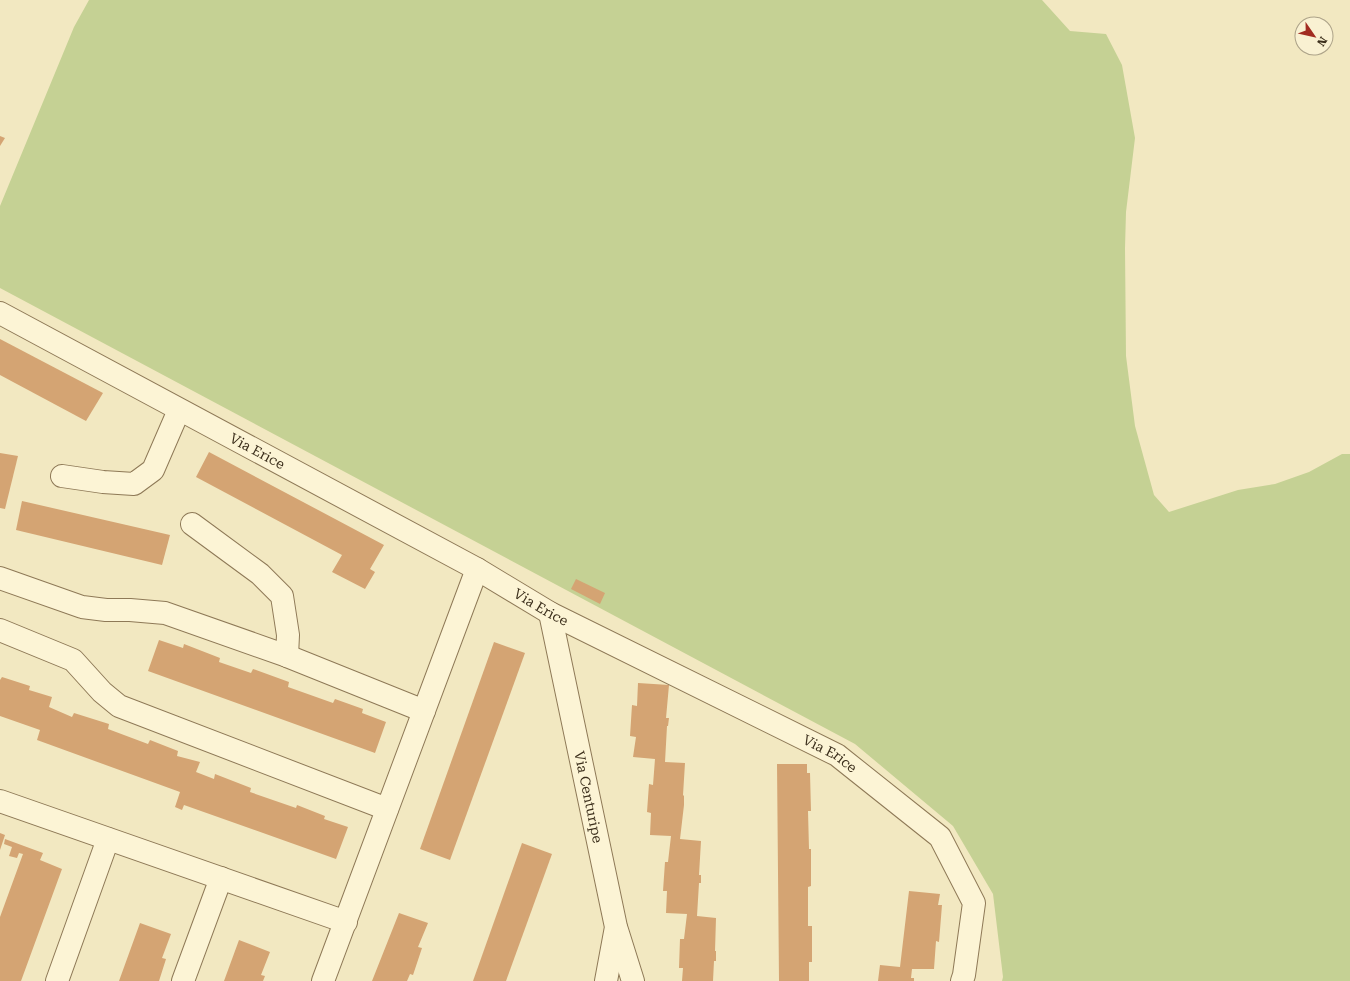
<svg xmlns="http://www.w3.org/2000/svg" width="1350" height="981" font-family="'Roboto Serif',serif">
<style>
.green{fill:#c5d194}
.building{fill:#d4a473}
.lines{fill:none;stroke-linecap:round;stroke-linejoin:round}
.street-casing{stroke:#8e7957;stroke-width:24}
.street{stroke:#fcf4d5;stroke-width:22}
.labels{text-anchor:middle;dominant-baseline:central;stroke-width:3;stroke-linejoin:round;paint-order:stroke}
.street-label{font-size:14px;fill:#3c2f1c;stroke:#f9f1d2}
</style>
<rect width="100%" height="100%" fill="#f2e8c1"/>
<path class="green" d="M89,0H1042L1070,31L1106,34L1122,65L1135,138L1126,212L1125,248L1126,356L1135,426L1154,495L1169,512L1238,490L1275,484L1309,472L1342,454H1350V981H1002L1003,977L993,894L953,826L855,744L0,288V206L74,27Z"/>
<g class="building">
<path d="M0,136L5,138L0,146Z"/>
<path d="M0,339L103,393L86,421L0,375Z"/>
<path d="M209,452L384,545L370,569L375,572L365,589L332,572L342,555L196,477Z"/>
<path d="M0,453L18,456L5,509L0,508Z"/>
<path d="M22,501L170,535L162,565L16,530Z"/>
<path d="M576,579L605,593L600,604L571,589Z"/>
<path d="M159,640L183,648L184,644L220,658L219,662L251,673L253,669L289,682L288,687L333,703L335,699L363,709L362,713L386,722L375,753L148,671Z"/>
<path d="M494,642L525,653L450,860L420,849Z"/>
<path d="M2,677L30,686L29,690L52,697L49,707L72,717L74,713L109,724L108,729L148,744L150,740L178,751L177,756L200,762L196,772L214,779L215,774L251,788L250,792L296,808L297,805L325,816L324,819L348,827L336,859L184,805L182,810L175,807L180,792L37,740L40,730L0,716V680Z"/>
<path d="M638,683L669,685L666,718H669L668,726H667L665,762L685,763L683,795L684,796V805L680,839L701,841L699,875H701V883H699L697,916L716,918L715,951H716V961H714L713,981H682L683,968H679L680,939H684L687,914L666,913L667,891H663L665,862H668L671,836L650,835L651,813L647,812L649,784L653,785L655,759L633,757L636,737L630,736L632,705L637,706Z"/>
<path d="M777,764H807V773H810L811,811H808L809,849H811V886L808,887V926H812V962H809V981H779Z"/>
<path d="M0,833L5,835L0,850Z"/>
<path d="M5,839L43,853L40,860L62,869L21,981H0V917L23,854L19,853L17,858L9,856L12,847L4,844Z"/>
<path d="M522,843L552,854L506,981H473Z"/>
<path d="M909,891L940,894L938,905H942L939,942L936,941L934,969H912L911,978H914V981H878L880,965L900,967Z"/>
<path d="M399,913L428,923L418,947L422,948L413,975L410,974L407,981H372Z"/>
<path d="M140,923L171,934L162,958L166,959L159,981H119Z"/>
<path d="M239,940L270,952L261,975L265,976L263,981H224Z"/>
</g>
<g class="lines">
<g class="street-casing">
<g id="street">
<path id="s1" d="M0,313L477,569L550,613L837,755L940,837L974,903L964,975L962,981"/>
<path d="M62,476L103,482L134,484L153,470L179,410"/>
<path d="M192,524L260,574L282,596L288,635L287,656"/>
<path d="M0,578L82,607L106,610H130L165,613L287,656L424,711"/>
<path id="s2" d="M550,613L616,927L606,981"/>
<path d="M0,630L73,660L102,692L119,706L387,809"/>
<path d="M0,801L346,922"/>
<path d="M617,930L633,981"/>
<path d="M57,981L108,839"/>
<path d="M183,981L221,878"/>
<path d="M323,981L477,569"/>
</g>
</g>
<use href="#street" class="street"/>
</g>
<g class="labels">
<g class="street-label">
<text stroke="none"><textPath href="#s1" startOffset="292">Via Erice</textPath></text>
<text stroke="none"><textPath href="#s1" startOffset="616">Via Erice</textPath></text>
<text stroke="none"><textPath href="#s1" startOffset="940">Via Erice</textPath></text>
<text stroke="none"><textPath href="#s2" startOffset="188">Via Centuripe</textPath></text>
</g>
</g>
<g transform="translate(1314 36) rotate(124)"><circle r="19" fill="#f9f1d2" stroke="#ada389"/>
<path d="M0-3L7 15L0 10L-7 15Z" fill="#a22c21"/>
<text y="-6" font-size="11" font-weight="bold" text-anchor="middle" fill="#3c2f1c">N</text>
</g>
</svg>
